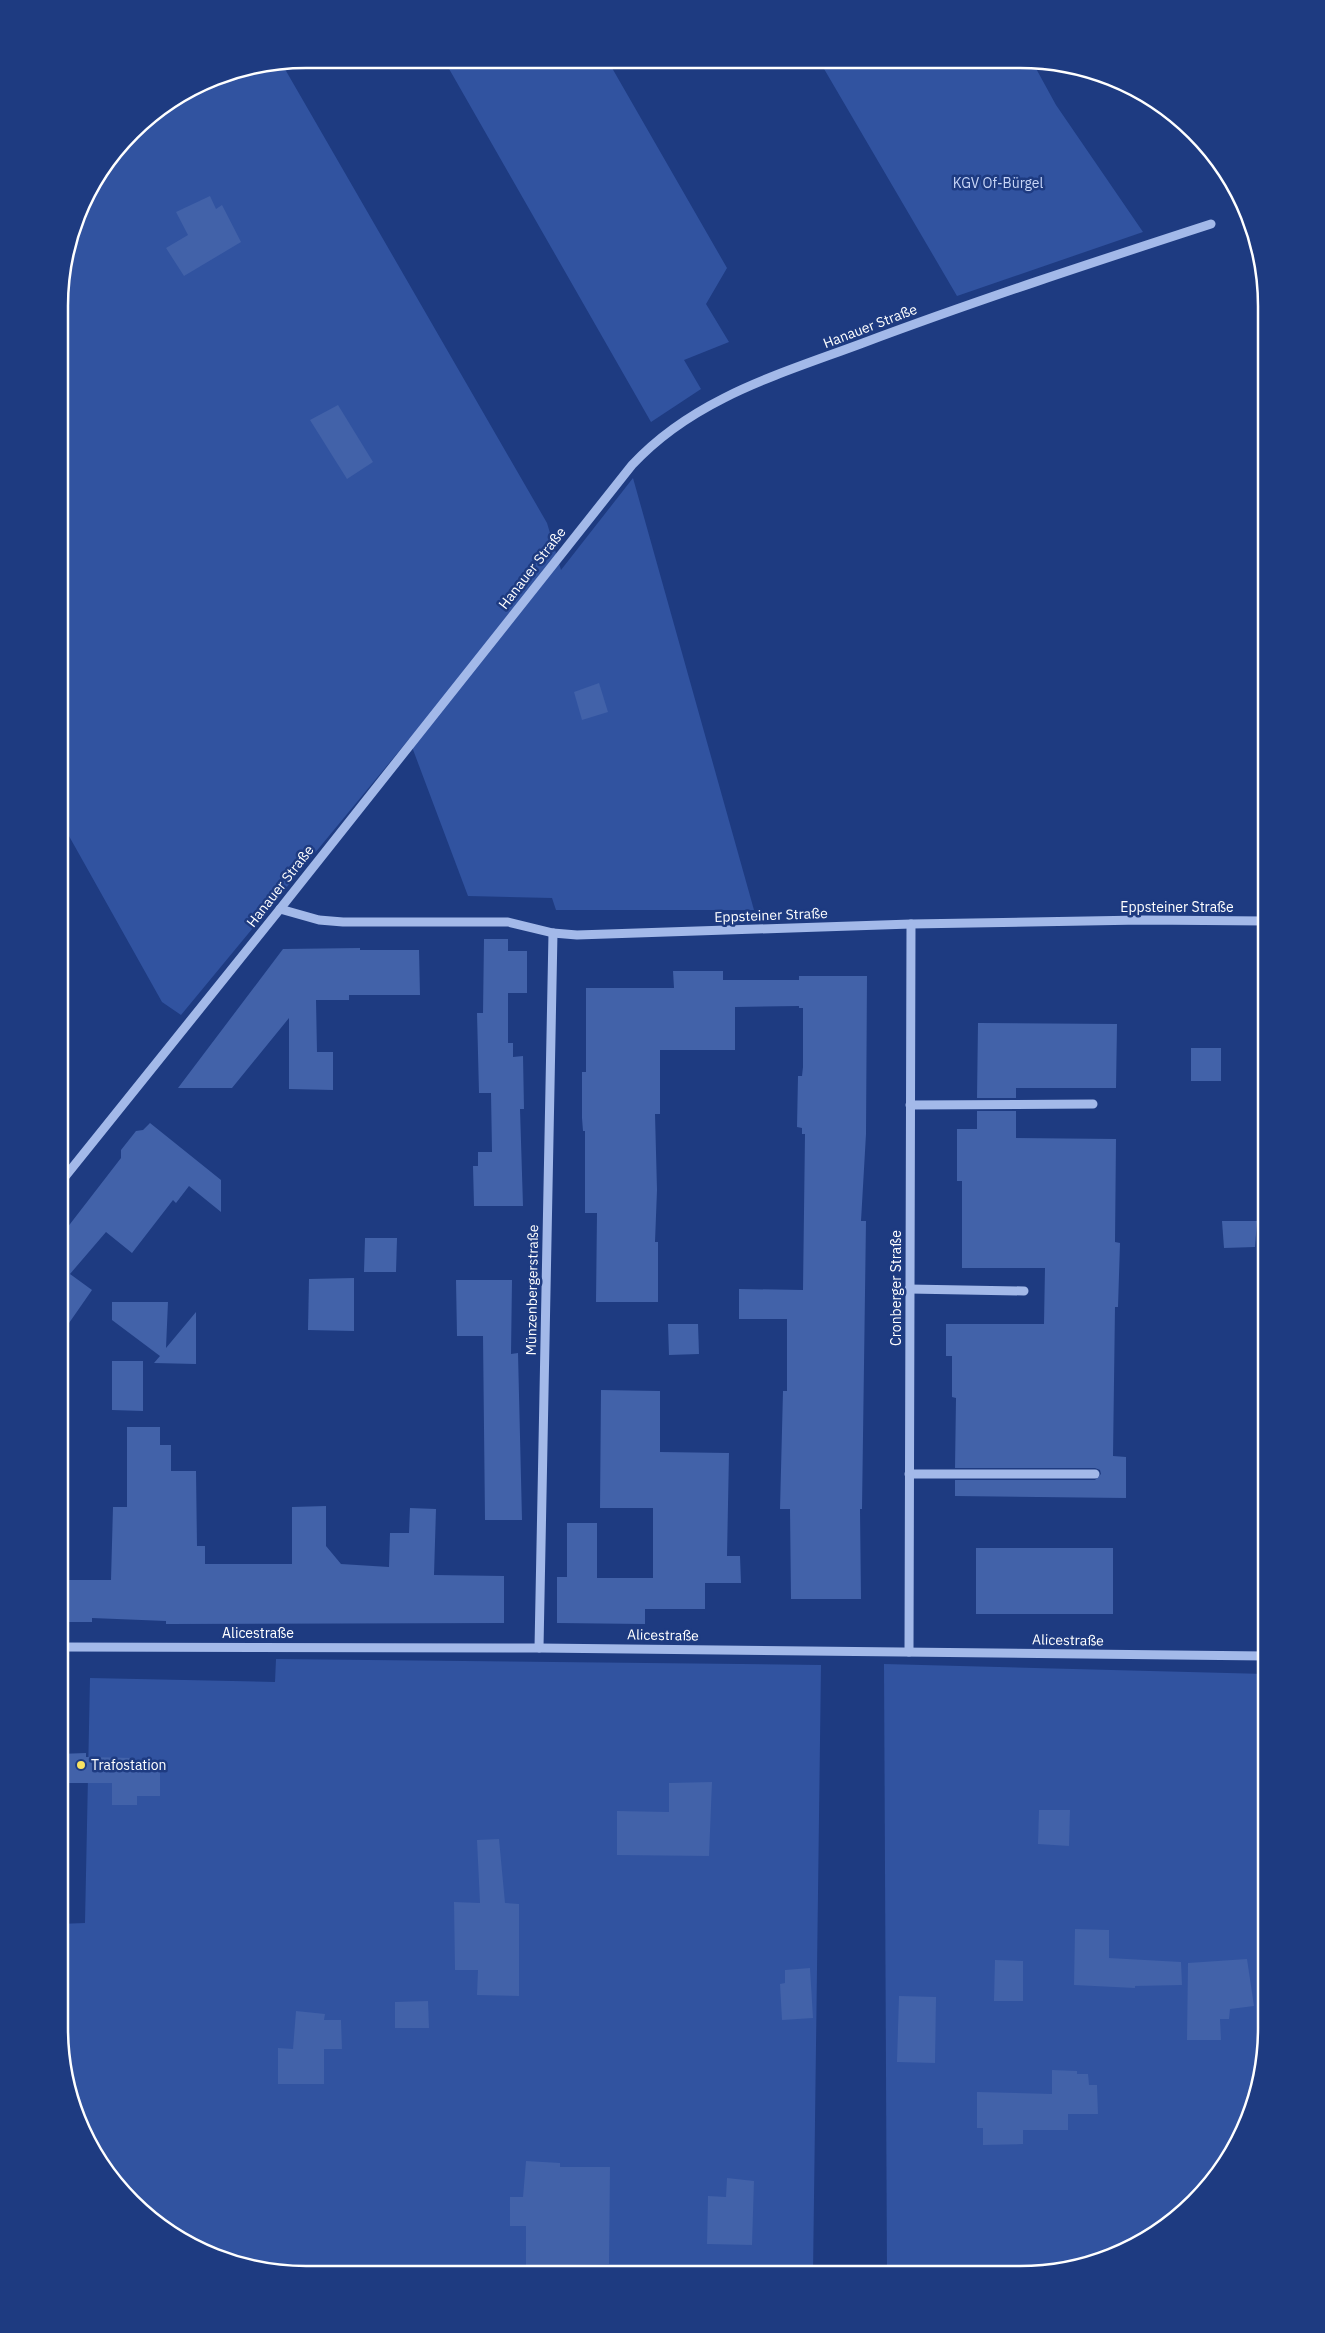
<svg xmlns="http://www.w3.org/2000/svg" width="1325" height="2333" font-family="'IBM Plex Sans',sans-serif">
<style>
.green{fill:#3153a0}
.building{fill:#4262a9}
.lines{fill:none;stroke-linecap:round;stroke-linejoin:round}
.minor{stroke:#a3b9e9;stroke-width:9}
.poi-dot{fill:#f8e262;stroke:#1e3b81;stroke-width:2}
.labels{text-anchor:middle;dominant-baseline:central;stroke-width:5;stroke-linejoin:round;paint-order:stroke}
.park-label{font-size:14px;fill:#c8d6f7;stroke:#1e3b81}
.street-label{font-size:14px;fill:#fff;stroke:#1e3b81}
.poi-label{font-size:14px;fill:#fff;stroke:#1e3b81;text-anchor:start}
.rim{fill:none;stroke:#fff;stroke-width:2.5}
</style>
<rect width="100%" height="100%" fill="#1e3b81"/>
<g class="green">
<path d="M444,60L608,61L727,268L706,304L729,342L684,360L701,389L651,422Z"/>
<path d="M820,62L1033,63L1056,105L1143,232L957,296Z"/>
<path d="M282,64L547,523L561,570L633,478L754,910H556L552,898L468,896L409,739L181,1015L162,1002L60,820L61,274L84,196L143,120L211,77Z"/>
<path d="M276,1659L821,1665L813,2274L273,2272L211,2255L155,2223L100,2165L72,2107L59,2027V1924L85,1923L90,1678L275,1682Z"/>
<path d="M884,1664L1266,1674V2044L1248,2122L1215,2178L1169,2223L1099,2261L1019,2274H887Z"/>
</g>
<g class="building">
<path d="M210,196L216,209L222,205L241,242L184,276L166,248L188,235L176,212Z"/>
<path d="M338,405L373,462L347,479L310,420Z"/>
<path d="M599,683L608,712L582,720L574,692Z"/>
<path d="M484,939H508V951H527V993H508V1043H513V1057L523,1056L524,1109H520L523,1206H474L473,1166H478V1152H492L491,1093H479L477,1013H483Z"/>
<path d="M360,948V950H419L420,995H349V1000H316L317,1052H333V1090L289,1089V1018L232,1088H178L283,949Z"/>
<path d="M673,971H723V980H799V976H867L866,1134L861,1221H866L862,1509H860L861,1599H791L790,1509H780L783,1391H787V1319H739V1289L803,1290L805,1134H802V1128L797,1127L798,1076H802L803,1067V1008H799V1006L735,1007V1050H660V1114H655L657,1190L655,1242H658V1302H596L597,1213H585V1131H583L582,1118V1072H586V988H674Z"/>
<path d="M978,1023L1117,1024L1116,1088H1016V1098H977Z"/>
<rect x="1191" y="1048" width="30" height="33"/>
<path d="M977,1111H1016V1138L1116,1139L1115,1242L1120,1243L1118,1307H1115L1113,1456L1126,1457V1498L955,1496V1480H1095L1101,1474L1100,1470L1095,1468H955L956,1398L952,1397V1356H946V1324H1044L1045,1268H962V1181H957V1129H977Z"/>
<path d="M150,1123L221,1180V1212L189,1186L176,1203L173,1200L132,1253L106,1232L70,1274L92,1290L60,1336V1237L121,1158V1150L136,1131L143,1130Z"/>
<path d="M1222,1221H1257L1255,1247L1224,1248Z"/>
<path d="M365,1238H397L396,1272H364Z"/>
<path d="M354,1278V1331L308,1330L309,1279Z"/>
<path d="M456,1280H512L511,1354L518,1353L522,1520H485L483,1336H457Z"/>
<path d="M112,1302H168L166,1348L196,1312V1364L154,1363L160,1356L112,1320Z"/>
<path d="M668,1324H698L699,1354L669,1355Z"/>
<path d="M112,1361H143V1411L112,1410Z"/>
<path d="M601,1390L660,1391V1452L729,1453L727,1556H740L741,1583H705V1609H645V1624L557,1623V1577H567V1523H597V1578H653V1508H600Z"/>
<path d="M127,1427H160V1445H171V1471H196L197,1546H205V1564H292V1507L326,1506V1546L341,1564L389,1567L390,1533H409L410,1508L436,1509L434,1575L504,1576V1623L166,1624V1621L92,1618V1622H59V1580H111L113,1507H127Z"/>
<rect x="976" y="1548" width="137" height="66"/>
<path d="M86,1753V1757L134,1758V1764H160V1796H137V1805H112V1783H59V1754Z"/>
<path d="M712,1782L709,1856L617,1855V1811L669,1812V1783Z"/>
<path d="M1039,1810H1070L1069,1846L1038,1844Z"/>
<path d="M499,1839L505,1903L519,1904V1996L477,1995L478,1970H455L454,1902L480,1903L477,1840Z"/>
<path d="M1075,1929L1109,1930V1958L1181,1962L1182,1985L1135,1986V1988L1074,1985Z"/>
<path d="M1247,1959L1254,2006L1230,2009L1229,2019H1220L1221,2040H1187L1188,1963Z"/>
<path d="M995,1960L1023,1961V2001H994Z"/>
<path d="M810,1968L813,2018L782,2020L780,1984L785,1983V1970Z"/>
<path d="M899,1996L936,1997L935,2063L897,2062Z"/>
<path d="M428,2001L429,2028H395V2002Z"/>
<path d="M296,2011L325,2014L324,2020H341L342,2049H324V2084H278V2048L293,2049Z"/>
<path d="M1052,2070L1077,2071V2074H1088L1089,2085H1097L1098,2114H1068V2130H1023V2144L983,2145V2128H977V2092L1052,2094Z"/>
<path d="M526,2161L560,2163V2167H610L609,2264L526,2266V2226H510V2197H523Z"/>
<path d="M727,2178L754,2181L752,2245L707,2244L708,2196L726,2197Z"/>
</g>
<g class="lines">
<g class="minor">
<path d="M280,909L319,920L343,922H508L553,933L577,935L911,924L1142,920L1266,921"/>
<path d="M910,1105L1093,1104"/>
<path d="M60,1183L280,909L632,465C694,398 780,374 863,343C978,300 1094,262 1211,224"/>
<path d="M909,1289L1024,1291"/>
<path d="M909,1474H1095"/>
<path d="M59,1647L539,1648L1266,1656"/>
<path d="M539,1648L553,933"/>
<path d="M909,1652L911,924"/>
</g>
</g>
<circle class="poi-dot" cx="81" cy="1765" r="5"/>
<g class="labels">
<g class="park-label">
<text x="998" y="183">KGV Of-Bürgel</text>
</g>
<g class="street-label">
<text transform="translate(870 326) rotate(-21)">Hanauer Straße</text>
<text transform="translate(532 568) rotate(-52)">Hanauer Straße</text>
<text transform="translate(280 886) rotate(-52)">Hanauer Straße</text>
<text x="1177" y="907">Eppsteiner Straße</text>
<text transform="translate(771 915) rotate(-2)">Eppsteiner Straße</text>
<text transform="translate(896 1288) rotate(-90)">Cronberger Straße</text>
<text transform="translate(532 1290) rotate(-89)">Münzenbergerstraße</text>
<text x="258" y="1633">Alicestraße</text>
<text transform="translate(663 1635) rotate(1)">Alicestraße</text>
<text transform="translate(1068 1640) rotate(1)">Alicestraße</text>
</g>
<g class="poi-label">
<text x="91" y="1765">Trafostation</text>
</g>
</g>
<path d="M0 0H1325V2333H0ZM306 68H1020A238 238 0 0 1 1258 306V2028A238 238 0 0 1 1020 2266H306A238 238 0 0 1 68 2028V306A238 238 0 0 1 306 68Z" fill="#1e3b81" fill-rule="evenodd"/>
<path class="rim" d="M306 68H1020A238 238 0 0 1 1258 306V2028A238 238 0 0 1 1020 2266H306A238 238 0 0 1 68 2028V306A238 238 0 0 1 306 68Z"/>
</svg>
